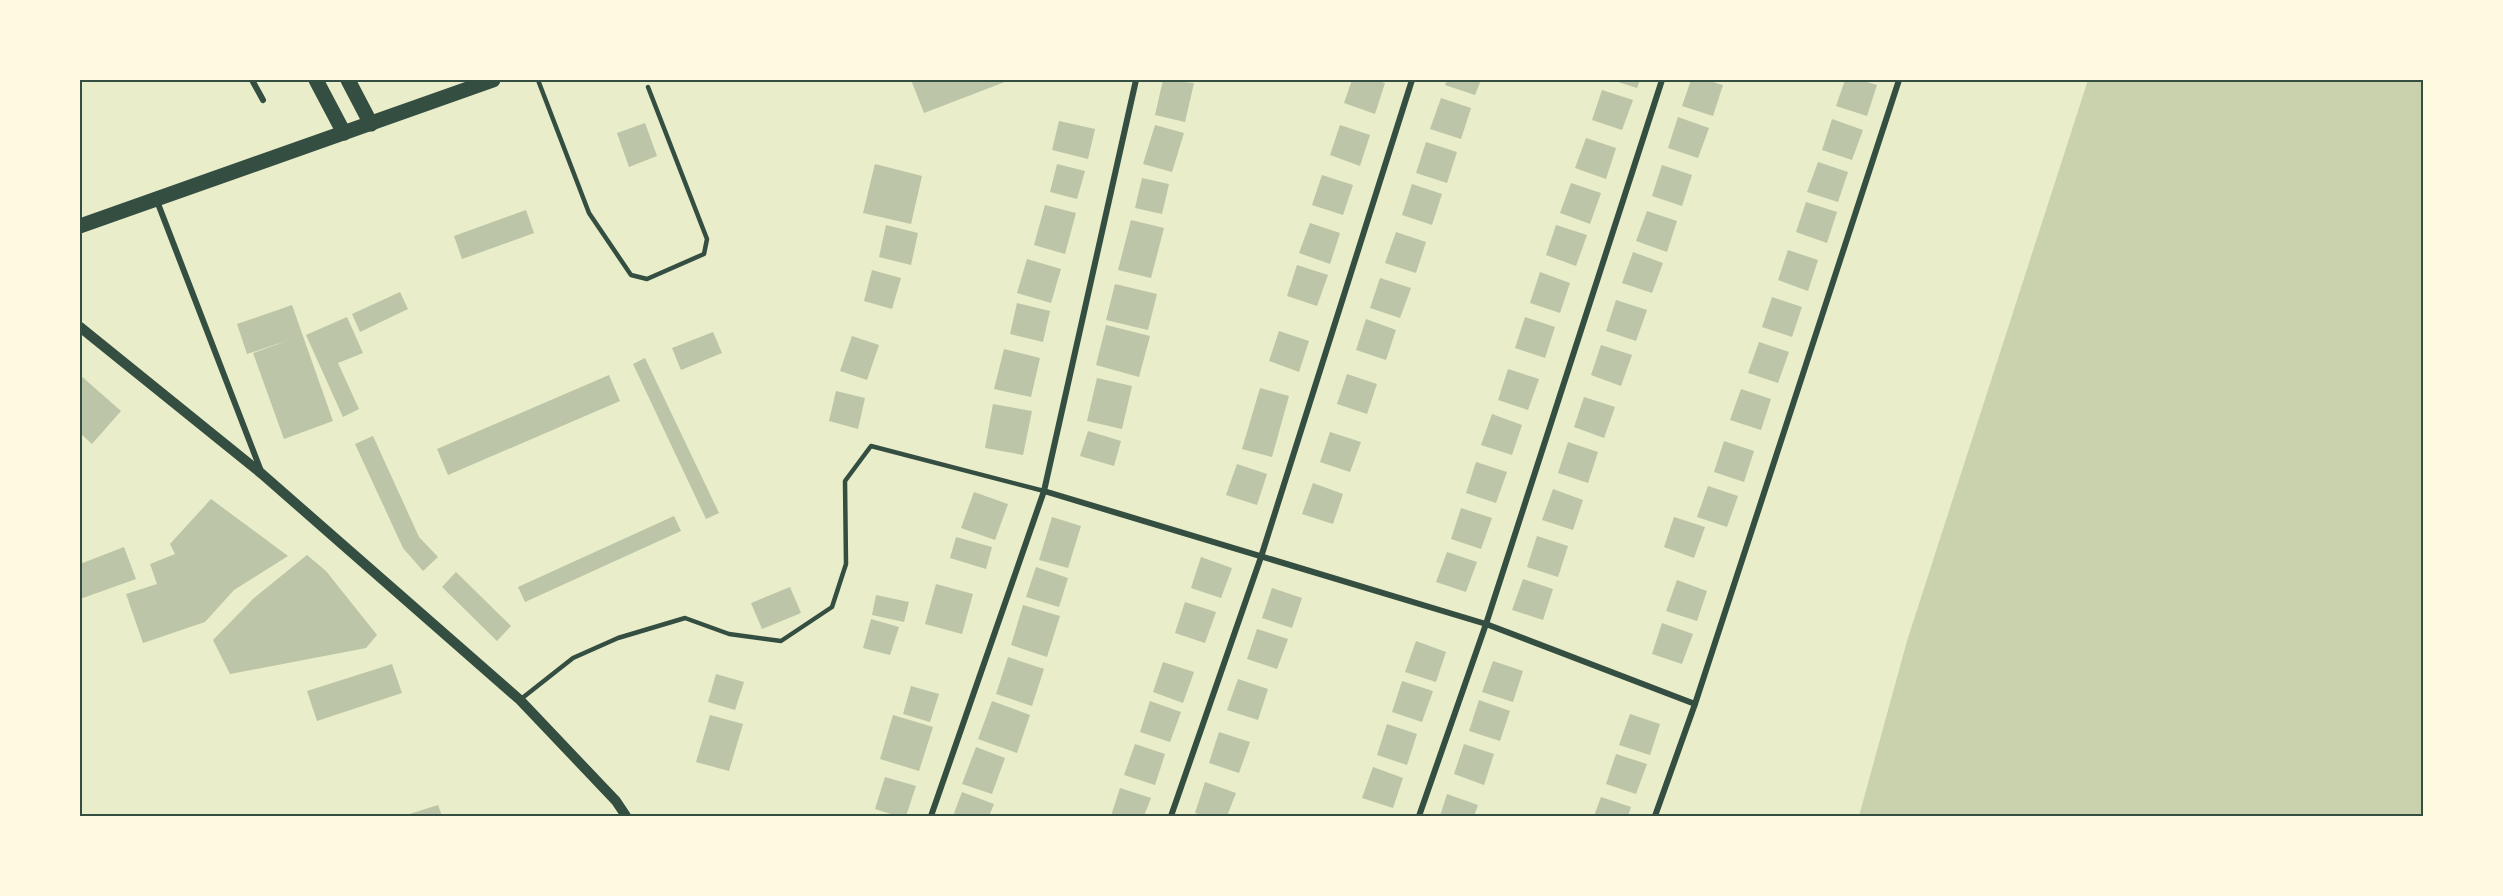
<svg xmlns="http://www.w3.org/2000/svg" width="2503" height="896" font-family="'DejaVu Sans',sans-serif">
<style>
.green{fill:#cad2ad}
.building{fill:#bcc5a7}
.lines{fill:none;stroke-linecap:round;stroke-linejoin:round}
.service{stroke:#344e41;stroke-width:4.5}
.minor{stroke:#344e41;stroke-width:6}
.tertiary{stroke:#344e41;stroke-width:10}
.primary{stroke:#344e41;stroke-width:15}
.neatline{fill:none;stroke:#344e41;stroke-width:2}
</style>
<rect width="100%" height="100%" fill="#e9edc9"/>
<path class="green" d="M2088,80H2423V816H1859L1907,641Z"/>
<g class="building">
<path d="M911,80H1010L924,113Z"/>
<path d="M1163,80L1194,83L1185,122L1155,115Z"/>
<path d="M1352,80H1375L1385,83L1375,114L1344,103Z"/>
<path d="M1447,80H1481L1475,95L1445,85Z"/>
<path d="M1612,80H1640L1637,88Z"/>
<path d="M1691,80H1706L1723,85L1713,116L1682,106Z"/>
<path d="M1845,80H1860L1877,85L1867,116L1836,106Z"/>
<path d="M1602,90L1633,100L1622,130L1592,120Z"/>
<path d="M1441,98L1471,108L1461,139L1430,129Z"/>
<path d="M1678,117L1709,128L1698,158L1668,148Z"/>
<path d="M1832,119L1863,130L1852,160L1822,150Z"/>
<path d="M1059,121L1095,129L1088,159L1052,150Z"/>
<path d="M645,123L657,156L629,167L617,133Z"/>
<path d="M1155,125L1184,133L1172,172L1143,164Z"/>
<path d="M1340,125L1370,135L1360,166L1330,155Z"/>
<path d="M1586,138L1616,148L1606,179L1575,168Z"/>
<path d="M1426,142L1457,152L1447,183L1416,173Z"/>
<path d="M1818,162L1848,172L1838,202L1807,192Z"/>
<path d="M875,164L922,176L911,224L863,213Z"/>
<path d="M1057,164L1085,171L1077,199L1050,192Z"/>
<path d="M1662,165L1692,175L1682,206L1652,196Z"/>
<path d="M1322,175L1353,185L1343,215L1312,205Z"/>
<path d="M1142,178L1169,184L1162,214L1135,208Z"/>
<path d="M1571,183L1601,193L1590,224L1560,213Z"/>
<path d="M1412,184L1442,194L1432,225L1402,215Z"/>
<path d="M1806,202L1837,212L1827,243L1796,232Z"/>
<path d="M1045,205L1076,213L1065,254L1034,245Z"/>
<path d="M526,210L534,233L462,259L454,236Z"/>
<path d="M1647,211L1677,221L1667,252L1636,241Z"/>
<path d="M1131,220L1164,228L1151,278L1118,270Z"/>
<path d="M1310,223L1340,233L1330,264L1299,253Z"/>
<path d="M886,225L918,233L911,265L879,257Z"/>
<path d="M1556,225L1587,235L1576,266L1546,255Z"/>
<path d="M1396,232L1426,242L1416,273L1385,263Z"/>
<path d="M1788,250L1818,260L1808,291L1778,280Z"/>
<path d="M1633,252L1663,263L1652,293L1622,283Z"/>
<path d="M1027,259L1061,269L1051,303L1017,293Z"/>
<path d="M1297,265L1328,275L1317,306L1287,296Z"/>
<path d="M872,270L901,278L892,309L864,301Z"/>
<path d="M1540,272L1570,283L1560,313L1530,303Z"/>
<path d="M1380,278L1411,288L1400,318L1370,308Z"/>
<path d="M1115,284L1157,294L1148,330L1106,320Z"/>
<path d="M400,292L408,309L360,332L352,314Z"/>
<path d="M1772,297L1802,307L1792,337L1762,327Z"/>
<path d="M1616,300L1647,310L1636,341L1606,331Z"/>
<path d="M1017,303L1050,311L1043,342L1010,334Z"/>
<path d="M292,305L333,421L284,439L253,353L289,340L247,354L237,324Z"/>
<path d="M347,317L363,353L338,363L359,409L343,417L306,335Z"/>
<path d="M1525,317L1555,327L1545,358L1515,348Z"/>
<path d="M1366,319L1396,330L1386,360L1356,350Z"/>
<path d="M1106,325L1150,336L1139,377L1096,365Z"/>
<path d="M1279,331L1309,341L1299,372L1269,361Z"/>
<path d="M713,332L722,353L681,370L672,348Z"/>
<path d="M852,336L879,345L867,380L840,371Z"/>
<path d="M1759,342L1789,352L1778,383L1748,373Z"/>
<path d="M1601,345L1632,355L1621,386L1591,375Z"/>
<path d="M1004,349L1040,358L1031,397L994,389Z"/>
<path d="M645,358L719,513L706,519L633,364Z"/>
<path d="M1508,369L1539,379L1528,410L1498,400Z"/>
<path d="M1347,374L1377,384L1367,414L1337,404Z"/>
<path d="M80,375L121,411L92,444L80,433Z"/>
<path d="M609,375L620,401L448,475L437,449Z"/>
<path d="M1097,378L1132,386L1122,429L1087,421Z"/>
<path d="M1260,388L1289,396L1272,457L1242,449Z"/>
<path d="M1741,389L1771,399L1761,430L1730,420Z"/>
<path d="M836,391L865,398L858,429L829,421Z"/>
<path d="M1584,397L1615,407L1604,438L1574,427Z"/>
<path d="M993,404L1032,411L1023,455L985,448Z"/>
<path d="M1492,414L1522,425L1512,455L1481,445Z"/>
<path d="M1088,431L1121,441L1114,466L1080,456Z"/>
<path d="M1330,432L1361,442L1350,472L1320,462Z"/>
<path d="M373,436L419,537L438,557L423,571L403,548L355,444Z"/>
<path d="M1724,441L1754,451L1744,482L1714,472Z"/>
<path d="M1568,442L1598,452L1588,483L1558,473Z"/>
<path d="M1476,462L1507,472L1496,503L1466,493Z"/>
<path d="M1237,464L1267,474L1257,505L1226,495Z"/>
<path d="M1313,483L1343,494L1333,524L1302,514Z"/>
<path d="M1708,486L1738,496L1727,527L1697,517Z"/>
<path d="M1553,489L1583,500L1573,530L1542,520Z"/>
<path d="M974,492L1008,504L995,540L961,528Z"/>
<path d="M211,499L288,556L234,590L205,622L143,643L126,594L157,584L150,564L175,554L170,544Z"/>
<path d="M1461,508L1492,518L1481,549L1451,539Z"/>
<path d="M674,516L681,531L525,602L518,587Z"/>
<path d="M1052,517L1081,526L1068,568L1039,560Z"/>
<path d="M1674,517L1705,527L1694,558L1664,547Z"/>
<path d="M1537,536L1568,546L1558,577L1527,567Z"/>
<path d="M956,537L992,547L986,569L950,558Z"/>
<path d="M124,547L136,579L80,599V564Z"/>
<path d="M1447,552L1477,562L1466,592L1436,582Z"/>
<path d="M307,555L326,571L377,635L366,648L230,674L213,640L254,598Z"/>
<path d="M1201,557L1232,568L1221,598L1191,588Z"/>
<path d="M1036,567L1068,578L1059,607L1026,597Z"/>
<path d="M456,572L511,626L497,641L442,587Z"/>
<path d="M1523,579L1553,589L1543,620L1512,610Z"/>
<path d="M1677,580L1707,591L1697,621L1666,611Z"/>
<path d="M936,584L973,594L962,634L925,624Z"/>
<path d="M790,587L801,613L762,629L751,603Z"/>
<path d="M1272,588L1302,598L1292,628L1262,618Z"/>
<path d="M876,595L909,602L904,622L872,615Z"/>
<path d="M1185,602L1216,612L1205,643L1175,633Z"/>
<path d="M1023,605L1060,616L1047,657L1011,645Z"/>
<path d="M871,619L899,627L890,655L863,648Z"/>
<path d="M1662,623L1693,634L1682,664L1652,654Z"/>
<path d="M1257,629L1288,639L1277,669L1247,659Z"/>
<path d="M1416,641L1446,652L1436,682L1405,672Z"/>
<path d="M1008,657L1044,669L1032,706L996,694Z"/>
<path d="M1493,661L1523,671L1513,702L1482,692Z"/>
<path d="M1163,662L1194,672L1183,703L1153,692Z"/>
<path d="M392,664L402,693L317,721L307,691Z"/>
<path d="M716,674L744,682L735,710L708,702Z"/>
<path d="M1238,679L1268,689L1258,720L1227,710Z"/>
<path d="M1402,681L1433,691L1422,722L1392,712Z"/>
<path d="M911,686L939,694L930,722L903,714Z"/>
<path d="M1479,700L1510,711L1500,741L1469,731Z"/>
<path d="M992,701L1030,715L1017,753L978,739Z"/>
<path d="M1150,701L1181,712L1170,742L1140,732Z"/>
<path d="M1630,714L1660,724L1650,755L1619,745Z"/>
<path d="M710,715L743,724L729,771L696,762Z"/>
<path d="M893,715L933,727L919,771L880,759Z"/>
<path d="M1387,724L1417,734L1407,765L1377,755Z"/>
<path d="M1219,732L1250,742L1239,773L1209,763Z"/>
<path d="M1135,744L1165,754L1155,785L1124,775Z"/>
<path d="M1464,744L1494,754L1484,785L1454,774Z"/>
<path d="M976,747L1005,758L992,794L962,784Z"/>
<path d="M1616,754L1647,764L1636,794L1606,784Z"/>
<path d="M1373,767L1403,778L1393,808L1362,798Z"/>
<path d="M885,777L916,786L906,816H897L875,809Z"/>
<path d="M1205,782L1236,793L1227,816H1206L1195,813Z"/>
<path d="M1120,788L1151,798L1144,816H1111Z"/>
<path d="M962,792L994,804L989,816H953Z"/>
<path d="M1447,794L1478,805L1474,816H1440Z"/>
<path d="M1601,797L1631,807L1628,816H1594Z"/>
<path d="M438,805L442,816H403Z"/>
</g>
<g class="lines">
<g class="service">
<path d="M538,80L589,213L631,275L647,279L704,254L707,239L648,87"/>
<path d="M521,699L573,658L618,638L685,618L729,634L781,641L832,607L846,564L845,481L871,446L1044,491"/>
</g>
<g class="minor">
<path d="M252,80L263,100"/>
<path d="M157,201L261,471"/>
<path d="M1044,491L1486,624L1695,704"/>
<path d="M931,816L1044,491L1136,80"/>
<path d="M1171,816L1261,557L1412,80"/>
<path d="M1419,816L1486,624L1662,80"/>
<path d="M1655,816L1695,704L1899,80"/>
</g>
<path class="tertiary" d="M80,327L262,474L520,700L616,801L626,816"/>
<g class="primary">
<path d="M316,80L344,133"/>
<path d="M348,80L371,124"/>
<path d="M80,226L493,80"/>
</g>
</g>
<rect width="2503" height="896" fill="none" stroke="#fefae0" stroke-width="162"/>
<rect x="81" y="81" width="2341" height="734" class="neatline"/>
</svg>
